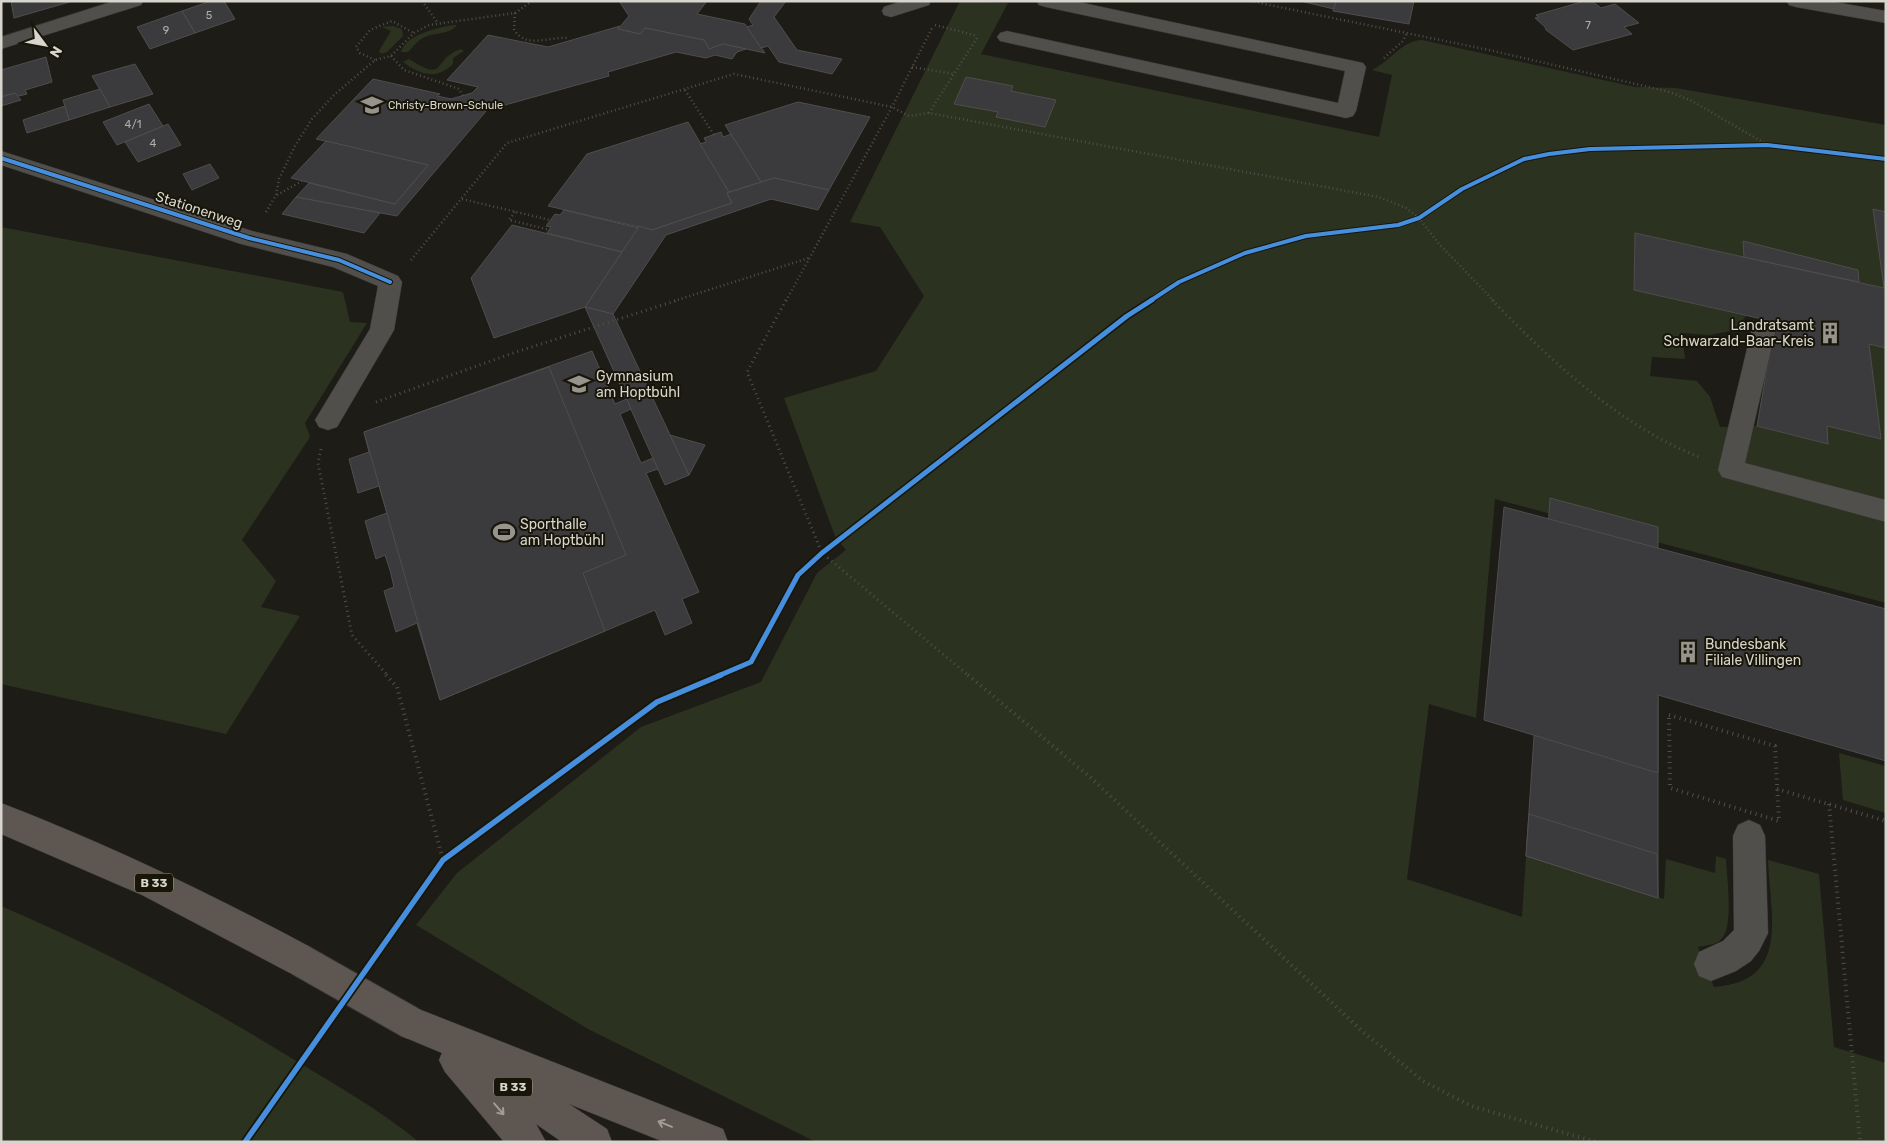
<svg xmlns="http://www.w3.org/2000/svg" width="1887" height="1143" font-family="Rubik,sans-serif">
<style>
.green{fill:#2c3220}
.building{fill:#3b3a3c;stroke:#4f4e4e}
.lines{fill:none;stroke-linecap:round;stroke-linejoin:round}
.minor-casing{stroke:#393733;stroke-width:1}
.major-casing{stroke:#393733;stroke-width:1}
.path-far2{stroke:#504f4a;stroke-width:2.5;stroke-dasharray:1 3;stroke-linecap:butt}
.path-far1{stroke:#504f4a;stroke-width:3;stroke-dasharray:1 4;stroke-linecap:butt}
.path{stroke:#504f4a;stroke-width:4;stroke-dasharray:1 4.5;stroke-linecap:butt}
.minor{fill:#504f4b;fill-rule:evenodd}
.major{fill:#5e5751;fill-rule:evenodd}
.major-bridge-casing{stroke:#393733;stroke-width:34;stroke-linecap:butt}
.major-bridge{stroke:#5e5751;stroke-width:32}
.cycleway-far2-casing{stroke:#181509;stroke-width:6}
.cycleway-far1-casing{stroke:#181509;stroke-width:8}
.cycleway-casing{stroke:#181509;stroke-width:9}
.cycleway-far2{stroke:#468fdf;stroke-width:4}
.cycleway-far1{stroke:#468fdf;stroke-width:5}
.cycleway{stroke:#468fdf;stroke-width:5.5}
.oneway{stroke:#a19c95}
.labels{text-anchor:middle;dominant-baseline:central;stroke-width:4;stroke-linejoin:round;paint-order:stroke}
.number-label{font-size:11px;fill:#b0aea9}
.far-poi-label{font-size:11px;fill:#d7d5cd;stroke:#181509;text-anchor:start}
.shield{fill:#181509;stroke:#9e9b92;stroke-width:1}
.shield-label{font-size:12px;font-weight:bold;fill:#d7d5cd}
.street-label{font-size:14px;fill:#d7d5cd;stroke:#181509}
.poi-label{font-size:14px;fill:#d7d5cd;stroke:#181509;text-anchor:start}
</style>
<rect width="100%" height="100%" fill="#1e1c16"/>
<g class="green">
<path d="M960,1L1008,3L981,54L1379,137L1392,75L1372,70C1389,62 1403,40 1422,40L1635,87L1676,88L1886,125V212L1873,209L1884,288L1859,282L1858,270L1743,242L1744,257L1635,233L1634,290L1746,316L1735,330L1710,335L1682,333L1685,359L1652,357L1650,376L1697,381L1710,397L1720,427L1757,426L1827,444V426L1881,439L1869,344L1886,348V603L1495,499L1476,718L1429,704L1407,879L1522,917L1526,856L1664,899L1666,859L1715,873L1716,856L1726,859C1727,877 1733,924 1723,937C1718,945 1707,945 1698,947L1714,987C1791,982 1770,915 1768,860L1819,874L1834,1047L1886,1063V1142H816L588,1029L416,925L457,873L641,727L761,682L817,573L846,550L835,536L784,398L876,371L924,296L880,227L850,222Z"/>
<path d="M453,25H457C450,35 433,32 423,38C417,41 413,47 408,52H401C407,34 437,28 453,25Z"/>
<path d="M393,26L402,29L403,36L387,52L381,54L379,51L391,31L382,27Z"/>
<path d="M461,49L464,51L453,58V64C436,80 421,75 403,62L409,59C448,84 431,59 461,49Z"/>
<path d="M1,227L343,292L350,322L367,323L305,423L310,437L242,540L276,581L261,607L300,616L226,734L1,684Z"/>
<path d="M1839,753L1886,766V813L1843,800Z"/>
<path d="M1,906C102,949 199,1001 293,1059C336,1085 380,1110 419,1142H1Z"/>
</g>
<g class="building">
<path d="M11,1H73L14,18Z"/>
<path d="M211,1H224L235,19L195,33L182,11Z"/>
<path d="M619,1H707L697,14L745,24L765,53L723,44L709,49L704,40L645,28L640,34L618,29L629,16Z"/>
<path d="M761,1H786L774,17L797,50L842,59L832,74L779,62L768,46L761,48L747,27L753,25L749,19Z"/>
<path d="M1300,1H1336L1334,9Z"/>
<path d="M1336,1H1414L1409,24L1333,11Z"/>
<path d="M1585,1H1592L1601,8L1615,4L1639,23L1624,27L1632,34L1573,50L1546,30L1545,27L1535,18L1539,17L1536,15Z"/>
<path d="M182,11L195,33L150,49L137,27Z"/>
<path d="M620,26L618,29L640,34L645,28L704,40L709,49L723,44L746,49L737,52L732,59L715,55L706,58L676,52L608,72L609,76L487,110L397,216L296,197L309,183L395,204L428,165L316,139L373,79L440,94L437,96L451,99L472,93L478,87L447,80L488,35L548,47Z"/>
<path d="M46,57L52,82L25,90L27,94L19,96L16,97L15,93L1,97V70Z"/>
<path d="M135,64L153,94L110,107L92,76Z"/>
<path d="M966,77L1013,86L1011,91L1056,100L1045,127L996,117L998,112L954,104Z"/>
<path d="M100,89L110,107L69,120L63,100Z"/>
<path d="M15,93L21,100L1,106V97Z"/>
<path d="M798,102L870,117L829,190L774,178L761,182L725,125Z"/>
<path d="M149,104L163,126L117,145L103,122Z"/>
<path d="M65,106L69,120L27,133L23,120Z"/>
<path d="M688,122L729,192L727,193L732,203L652,230L548,206L587,154Z"/>
<path d="M168,124L181,145L138,162L125,142Z"/>
<path d="M721,132L723,137L731,134L761,182L729,192L700,144L706,142L704,138Z"/>
<path d="M326,141L428,165L395,204L291,178Z"/>
<path d="M210,164L219,178L192,190L183,174Z"/>
<path d="M774,178L829,190L818,210L771,199L666,235L613,314L585,307L639,226L652,230L732,203L727,193Z"/>
<path d="M296,197L380,213L364,233L282,214Z"/>
<path d="M1873,209L1886,212V348L1869,344L1881,439L1827,426L1828,444L1757,426L1775,322L1634,290L1635,233L1884,288Z"/>
<path d="M564,210L638,228L622,252L547,233L551,227L546,226L555,214L560,215Z"/>
<path d="M512,225L622,252L585,307L494,338L471,278Z"/>
<path d="M1743,241L1858,270L1859,282L1744,257Z"/>
<path d="M585,307L613,314L689,475L665,485Z"/>
<path d="M592,351L615,404L627,399L631,409L620,414L641,463L653,458L658,469L646,473L699,592L682,599L692,623L665,635L655,610L440,700L417,623L396,632L384,591L394,587L390,570L385,555L376,559L365,521L387,513L379,486L358,493L349,459L369,452L364,432Z"/>
<path d="M549,367L626,555L583,573L605,631L440,700L364,432Z"/>
<path d="M670,435L705,445L689,475Z"/>
<path d="M1550,498L1658,527V898L1526,856Z"/>
<path d="M1504,507L1886,609V761L1658,695V773L1484,720Z"/>
<path d="M1529,814L1657,854L1658,898L1526,856Z"/>
</g>
<g class="lines">
<g class="minor-casing">
<g id="minor">
<path d="M114,1H143L141,5L1,49V37Z"/>
<path d="M902,1H931L929,5L891,17L884,15L882,11L884,7Z"/>
<path d="M1037,1H1074L1363,63L1366,67L1356,111L1353,116L1346,118L1000,41L997,37L1000,33L1007,31L1338,103L1345,71L1046,7L1039,5Z"/>
<path d="M1787,1H1829L1886,11V23L1796,7L1789,5Z"/>
<path d="M1,151L252,231L347,254L398,276L402,282L394,330L337,427L328,430L319,427L315,420L370,329L378,286L333,267L241,244L1,165Z"/>
<path d="M1764,319L1772,322L1776,328L1745,463L1886,500V522L1722,477L1718,470L1752,328L1756,322Z"/>
<path d="M1749,820L1760,825L1765,836L1768,933L1759,951L1751,961L1736,971L1711,981L1699,976L1694,964L1699,952L1723,941L1734,930L1733,836L1738,825Z"/>
</g>
</g>
<g class="major-casing">
<g id="major">
<path d="M1,803C108,844 211,894 312,948L317,960L312,972L300,977L288,972L142,895L1,834Z"/>
<path d="M411,1006L723,1129L728,1142H664L569,1104L607,1129L612,1142H562L536,1124L546,1142H504L445,1072L439,1060L442,1053L399,1035L394,1023L399,1011Z"/>
</g>
</g>
<g class="path-far2">
<path d="M422,1L437,22"/>
<path d="M1250,1L1489,50L1670,92L1692,101L1766,144"/>
<path d="M515,13L514,29C525,50 550,36 567,38"/>
<path d="M935,25L977,36"/>
<path d="M391,56L404,70L459,89L463,96"/>
<path d="M1384,58L1403,41L1407,33"/>
<path d="M375,60L360,53L356,47L370,30L392,21L414,33"/>
<path d="M912,67L954,74"/>
<path d="M685,90L714,135"/>
<path d="M929,113L977,38"/>
<path d="M277,195L302,181"/>
<path d="M462,199L550,220"/>
<path d="M266,212L276,195L279,179L295,146L312,119L334,95L375,60L391,56L414,33L429,25L515,13L532,1"/>
<path d="M515,212L509,220L550,230"/>
<path d="M411,260L507,143L734,74L892,107L909,116L929,113L1379,197L1406,208L1419,218L1439,244L1494,301"/>
<path d="M674,301L809,258"/>
<path d="M786,301L892,107L932,28"/>
<path d="M1150,301L1179,282L1245,253L1306,236L1398,225L1419,218L1462,189L1524,159L1549,154L1590,149L1767,145L1886,159"/>
</g>
<g class="path-far1">
<path d="M786,300L747,372L822,553L969,676"/>
<path d="M1492,300C1552,362 1619,425 1699,457"/>
<path d="M376,402L516,352L678,300"/>
<path d="M321,449L318,463L352,635L388,676"/>
<path d="M718,676L751,662L798,575L822,553L1127,316L1152,300"/>
</g>
<g class="path">
<path d="M386,675L397,687L443,860"/>
<path d="M968,675L1090,777L1362,1031L1423,1081L1471,1106L1596,1142"/>
<path d="M1669,715L1775,746L1779,821L1670,788Z"/>
<path d="M1777,789L1886,821"/>
<path d="M1829,804L1860,1142"/>
<path d="M373,959L443,860L657,702L721,675"/>
<path d="M245,1142L331,1019"/>
</g>
<use href="#minor" class="minor"/>
<use href="#major" class="major"/>
<g class="major-bridge-casing">
<path id="major-bridge" d="M300,960L411,1023"/>
</g>
<use href="#major-bridge" class="major-bridge"/>
<g class="cycleway-far2-casing">
<g id="cycleway-far2">
<path d="M1,158L249,238L339,260L390,282"/>
<path d="M1150,301L1179,282L1245,253L1306,236L1398,225L1419,218L1462,189L1524,159L1549,154L1590,149L1767,145L1886,159"/>
</g>
</g>
<g class="cycleway-far1-casing">
<path id="cycleway-far1" d="M718,676L751,662L798,575L822,553L1127,316L1152,300"/>
</g>
<g class="cycleway-casing">
<path id="cycleway" d="M245,1142L443,860L657,702L721,675"/>
</g>
<use href="#cycleway-far2" class="cycleway-far2"/>
<use href="#cycleway-far1" class="cycleway-far1"/>
<use href="#cycleway" class="cycleway"/>
</g>
<defs><path id="oneway-shaft" d="M-6 0H5M1.5-3L5.5 0L1.5 3" fill="none" stroke-width="1.6" stroke-linecap="round" stroke-linejoin="round" transform="scale(1.25)"/></defs>
<g class="oneway">
<use href="#oneway-shaft" transform="translate(499 1109) rotate(49)"/>
<use href="#oneway-shaft" transform="translate(665 1124) rotate(-158)"/>
</g>
<defs>
<g id="school-bare" transform="scale(1.725)"><path d="M0-5L7-2L0 1L-7-2ZM-4 1L0 2.5L4 1V4Q0 6-4 4Z" fill="#96948d" stroke="#181509" stroke-width="2.5" paint-order="stroke"/></g>
<g id="building-bare" transform="scale(1.725)"><path d="M-4-6H4V6H1V3H-1V6H-4ZM-2.5-4.3h1.7v1.8h-1.7ZM.8-4.3h1.7v1.8H.8ZM-2.5-1h1.7V.8h-1.7ZM.8-1h1.7V.8H.8Z" fill="#96948d" stroke="#181509" stroke-width="2.5" paint-order="stroke"/></g>
<g id="stadium-bare" transform="scale(1.725)"><path d="M0-5a6.5 5 0 1 0 0 10a6.5 5 0 1 0 0-10ZM-3.5-1.8h7v3.6h-7Z" fill="#96948d" stroke="#181509" stroke-width="2.5" paint-order="stroke"/></g>
</defs>
<g fill-rule="evenodd">
<use href="#school-bare" x="372" y="105"/>
<use href="#building-bare" x="1830" y="333"/>
<use href="#school-bare" x="579" y="384"/>
<use href="#stadium-bare" x="504" y="532"/>
<use href="#building-bare" x="1688" y="652"/>
</g>
<g class="labels">
<g class="number-label">
<text x="209" y="15">5</text>
<text x="1588" y="25">7</text>
<text x="166" y="30">9</text>
<text x="133" y="124">4/1</text>
<text x="153" y="143">4</text>
</g>
<g class="far-poi-label">
<text x="388" y="105">Christy-Brown-Schule</text>
</g>
<g class="shield">
<rect x="135" y="873.5" width="38" height="19" rx="4"/>
<rect x="494" y="1077.5" width="38" height="19" rx="4"/>
</g>
<g class="shield-label">
<text x="154" y="883">B 33</text>
<text x="513" y="1087">B 33</text>
</g>
<g class="street-label">
<text transform="translate(199 210) rotate(18)">Stationenweg</text>
</g>
<g class="poi-label">
<text x="1814" y="325" text-anchor="end">Landratsamt<tspan x="1814" dy="16">Schwarzald-Baar-Kreis</tspan></text>
<text x="596" y="376">Gymnasium<tspan x="596" dy="16">am Hoptbühl</tspan></text>
<text x="520" y="524">Sporthalle<tspan x="520" dy="16">am Hoptbühl</tspan></text>
<text x="1705" y="644">Bundesbank<tspan x="1705" dy="16">Filiale Villingen</tspan></text>
</g>
</g>
<rect width="1887" height="1143" fill="none" stroke="#d7d5cd" stroke-width="5"/>
<g transform="translate(45 45) rotate(122)" stroke="#181509" stroke-width="4" paint-order="stroke">
<path d="M0-4L9 19L0 12L-9 19Z" fill="#d7d5cd"/>
<text y="-8" font-size="14" font-weight="bold" text-anchor="middle" fill="#d7d5cd">N</text>
</g>
</svg>
